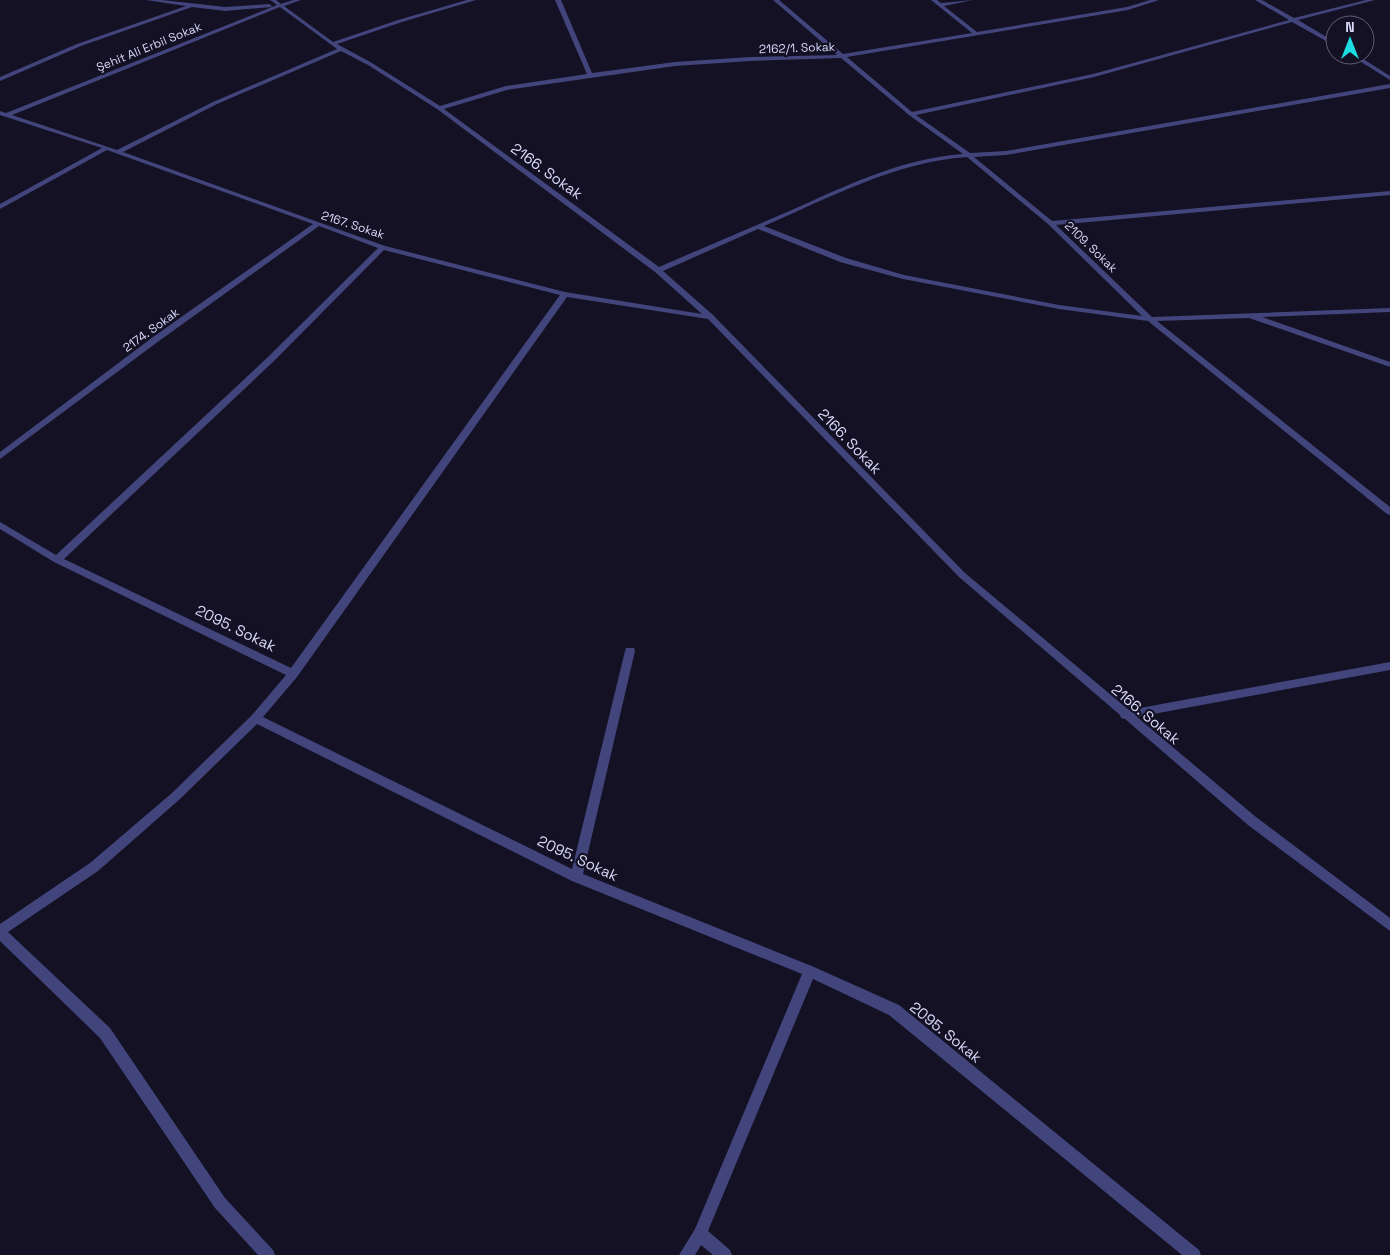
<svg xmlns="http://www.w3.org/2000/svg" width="1390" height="1255" font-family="'Space Grotesk',sans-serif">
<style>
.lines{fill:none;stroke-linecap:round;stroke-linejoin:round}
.minor{fill:#42447c;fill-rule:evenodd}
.labels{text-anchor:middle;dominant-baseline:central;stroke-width:4.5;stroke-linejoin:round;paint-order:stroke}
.far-street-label{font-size:12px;fill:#d9d8fa;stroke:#131123}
.street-label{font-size:15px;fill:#d9d8fa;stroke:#131123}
</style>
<rect width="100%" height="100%" fill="#131123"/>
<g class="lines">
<g class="minor">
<path d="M146,0H162L225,7L270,4L272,7L277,5L270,0H276L281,4L293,0H301L284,6L333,42L398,20L467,0H476L402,22L337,44L372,63L440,106L506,86L587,74L555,0H561L592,73L675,62L750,57L837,55L773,0H779L843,54L972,33L931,0H937L941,3L973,0L944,6L977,32L1127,7L1150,0H1159L1128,10L847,57L912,112L1093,74L1289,20L1255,0H1262L1294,18L1366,0H1375L1298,20L1335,42V46L1292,22L1094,77L916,115L970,153L1006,151L1390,84V88L1006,155L974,157L1052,221L1390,191V195L1056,225L1152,317L1390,308V312L1262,317L1390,362V367L1249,318L1157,321L1390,507V515L1387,514L1148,321L1059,309L903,279L840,262L758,229L663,271L713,315L965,573L1129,710L1390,662V670L1137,717L1256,817L1390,918V931L1248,825L1125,719L1121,718L1120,715L959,577L708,319L567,297L297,677L263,717L572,869L625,651L626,648H634L635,651L583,874L814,967L899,1005L1199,1250L1201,1255H1182L889,1015L813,979L708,1231L730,1250L732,1255H713L701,1245L695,1255H679L695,1229L802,974L572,881L257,724L180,799L98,871L8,932L110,1028L225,1198L273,1250L275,1255H258L215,1208L100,1038L0,941V924L90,863L172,793L252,715L286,675L54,562L0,529V522L56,555L269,356L378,248L319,226L159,341L0,459V452L153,337L313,224L107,150L0,209V204L102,148L0,115V111L6,113L272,7L225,11L192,7L81,46L0,81V77L77,44L186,6ZM280,7L337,49L213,102L117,150L12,115ZM341,51L368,65L437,109L655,272L702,314L565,292L385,246L123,152L217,104ZM841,58L909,115L963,154C906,158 854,182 803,205C755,226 707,246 659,267L444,109L507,90L675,66L750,61ZM967,157L1048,224L1142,316L1059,305L904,275L846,258L764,226C829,198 895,162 967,157ZM384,250L560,295L291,668L64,559L275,360Z"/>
<path d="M1350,55H1357L1390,76V80Z"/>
</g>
</g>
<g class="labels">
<g class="far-street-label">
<text transform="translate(149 47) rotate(-22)">Şehit Ali Erbil Sokak</text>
<text transform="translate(797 48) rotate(-2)">2162/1. Sokak</text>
<text transform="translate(353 225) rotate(18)">2167. Sokak</text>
<text transform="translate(1091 247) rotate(44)">2109. Sokak</text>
<text transform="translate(151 330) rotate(-36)">2174. Sokak</text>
</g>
<g class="street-label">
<text transform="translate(547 171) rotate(36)">2166. Sokak</text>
<text transform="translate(850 441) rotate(46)">2166. Sokak</text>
<text transform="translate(236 628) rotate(26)">2095. Sokak</text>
<text transform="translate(1146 714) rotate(40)">2166. Sokak</text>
<text transform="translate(578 858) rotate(25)">2095. Sokak</text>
<text transform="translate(946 1032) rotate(39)">2095. Sokak</text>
</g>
</g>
<g transform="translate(1350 40)"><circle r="24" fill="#131123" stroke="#626179"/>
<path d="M0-4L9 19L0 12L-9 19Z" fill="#1cdee2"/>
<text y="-8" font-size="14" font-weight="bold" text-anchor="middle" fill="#d9d8fa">N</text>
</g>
</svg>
